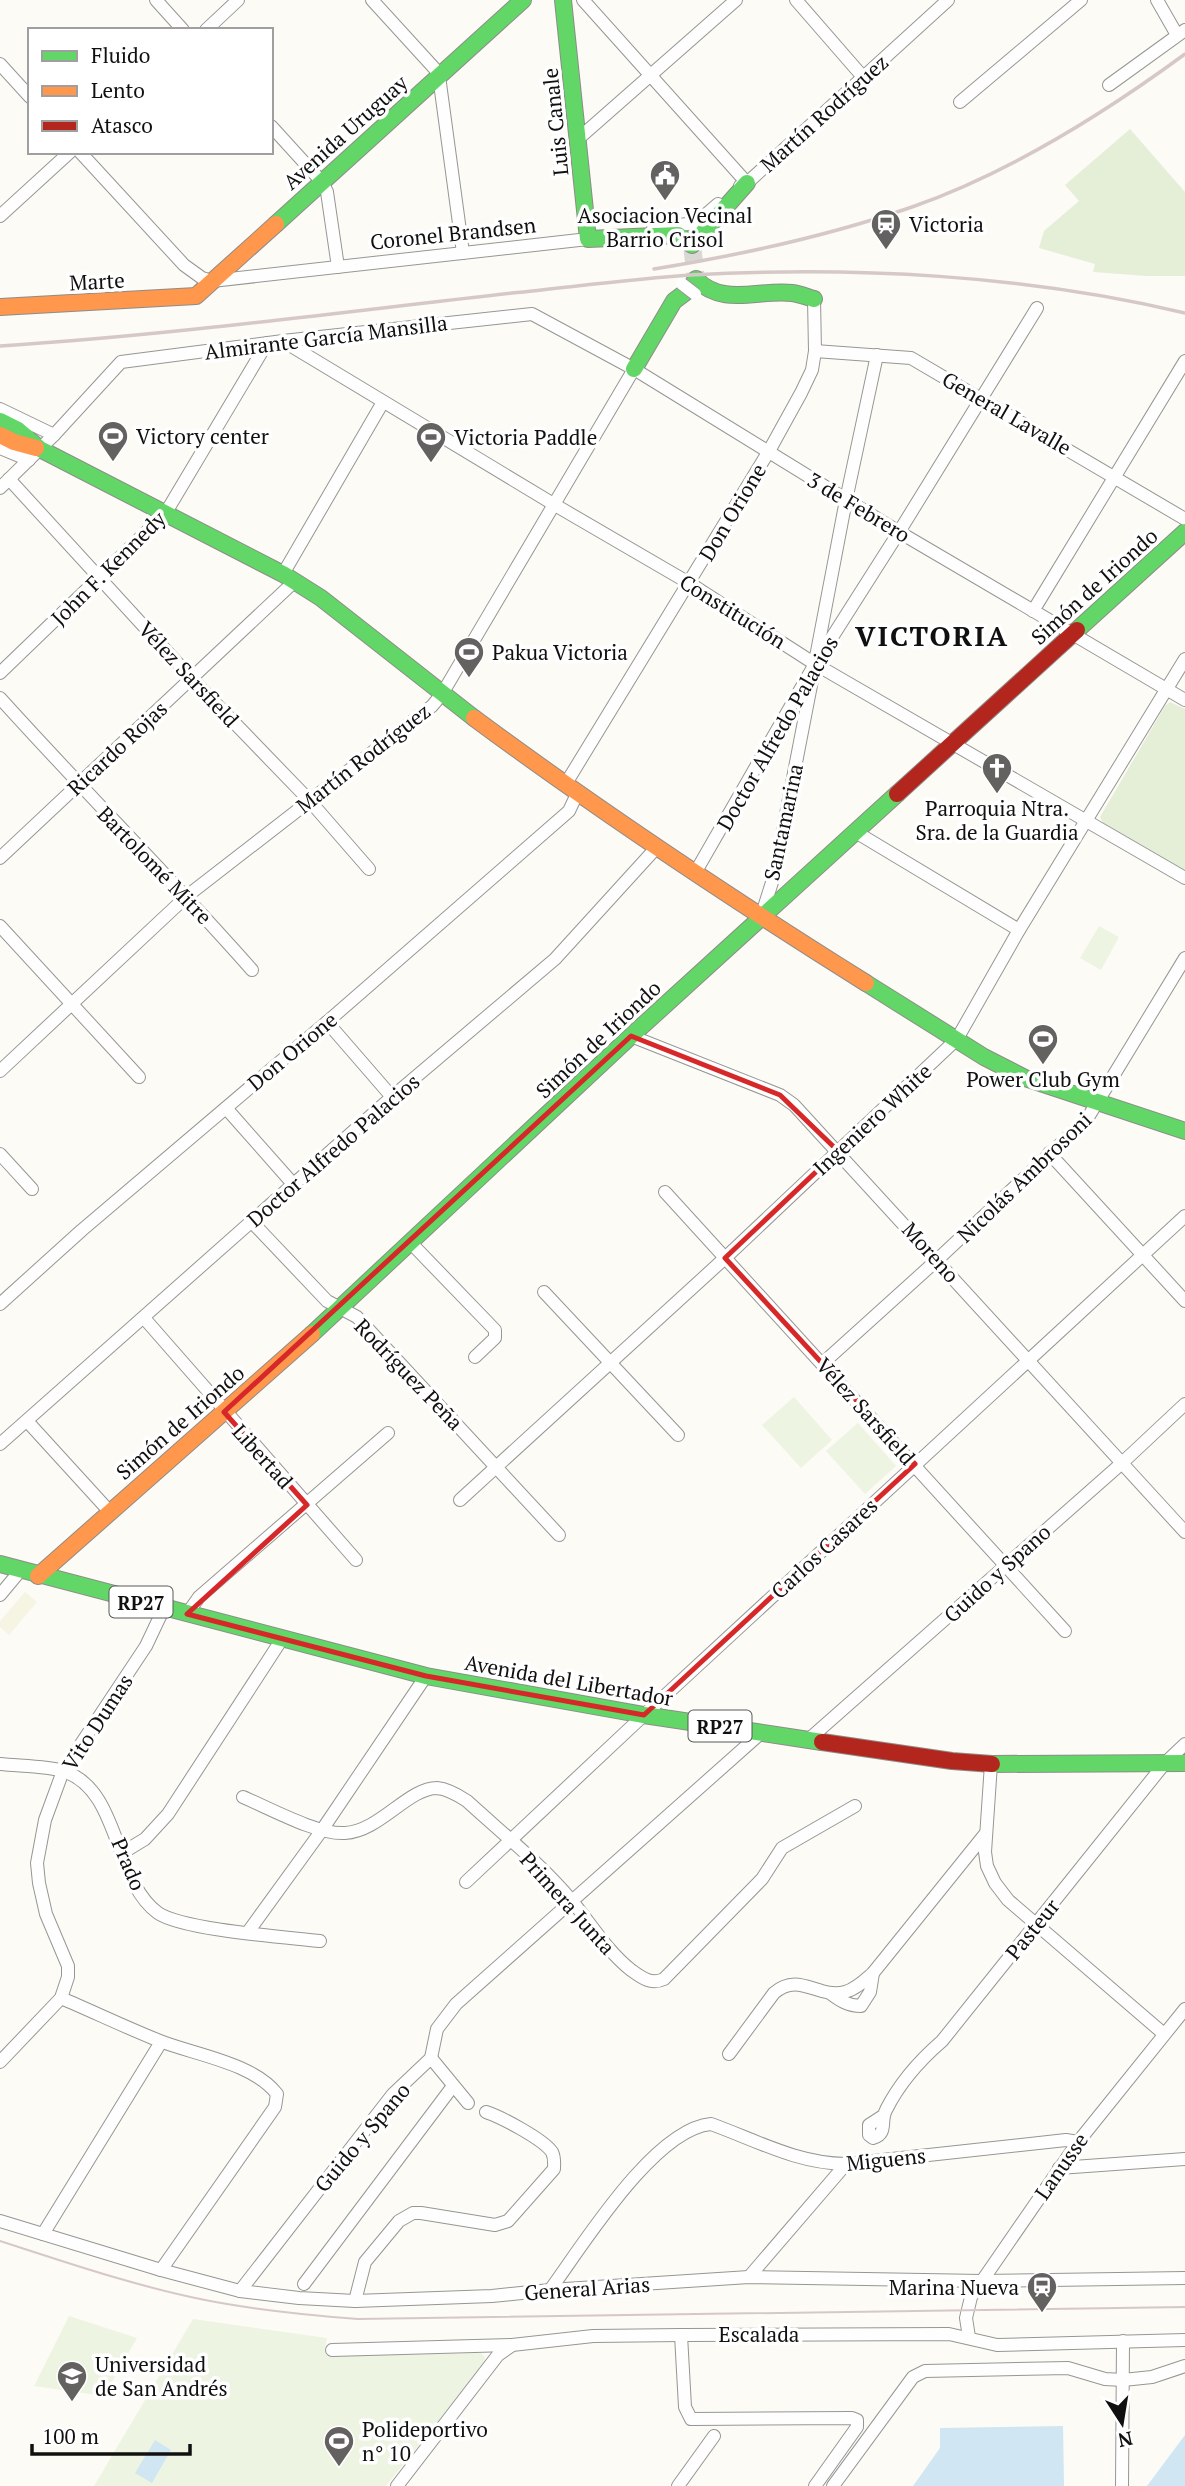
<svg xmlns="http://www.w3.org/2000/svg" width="1185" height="2486" font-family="'PT Serif',serif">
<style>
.farmland{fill:#f6f5e4}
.green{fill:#e5efd8}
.pitch{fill:#eef4e2}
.water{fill:#d0e6f2}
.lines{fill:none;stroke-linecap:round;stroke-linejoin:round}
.secondary-tunnel{stroke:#d9d8d4;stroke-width:18;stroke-dasharray:18 9;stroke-linecap:butt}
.street-casing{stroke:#969694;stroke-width:14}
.fast-casing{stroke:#8d8c8a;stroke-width:18}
.slow-casing{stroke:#8d8c8a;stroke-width:18}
.jam-casing{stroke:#8d8c8a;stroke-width:18}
.street{stroke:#fffefe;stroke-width:12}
.fast{stroke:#63d668;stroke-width:16}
.slow{stroke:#ff974d;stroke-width:16}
.jam{stroke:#b3261e;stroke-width:16}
.tram{stroke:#d7c8c8;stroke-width:2}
.rail{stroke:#d7c8c8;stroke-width:3.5}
.street-bridge-casing{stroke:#969694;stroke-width:14;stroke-linecap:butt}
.street-bridge{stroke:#fffefe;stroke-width:12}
.marked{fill:none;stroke:#d62828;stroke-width:5;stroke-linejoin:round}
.labels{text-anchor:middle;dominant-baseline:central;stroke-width:7;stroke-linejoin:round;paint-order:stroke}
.shield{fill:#fff;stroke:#585858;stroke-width:2}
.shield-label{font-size:19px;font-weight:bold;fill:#101010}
.street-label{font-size:21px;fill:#101010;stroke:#fff}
.poi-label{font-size:21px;fill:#101010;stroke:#fff;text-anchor:start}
.district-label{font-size:28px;font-weight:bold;letter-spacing:2px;fill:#101010;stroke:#fff}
</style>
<rect width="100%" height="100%" fill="#fcfbf6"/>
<path class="farmland" d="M25,1592L37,1602L9,1635L0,1627V1621Z"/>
<g class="green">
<path d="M1130,129L1185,192V276H1147L1093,272L1095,264L1039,248L1044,231L1079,201L1065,185Z"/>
<path d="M1170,702L1185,709V872L1103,823L1100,817L1165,706Z"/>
</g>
<g class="pitch">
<path d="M1099,926L1119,937L1101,970L1080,958Z"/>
<path d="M794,1397L832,1440L801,1468L762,1425Z"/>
<path d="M858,1423L896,1466L865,1494L826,1451Z"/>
<path d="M69,2316L137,2338L104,2396L34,2386Z"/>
<path d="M193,2319L327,2338L325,2348L326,2354L331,2356L481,2353L485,2358L484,2364L386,2486H94Z"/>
</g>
<g class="water">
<path d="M1063,2426L1064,2486H913L940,2448V2428Z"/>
<path d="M1185,2435V2486H1147Z"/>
<path d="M155,2440L171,2450L152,2483L135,2473Z"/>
</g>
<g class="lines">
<path class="secondary-tunnel" d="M692,245L696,279"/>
<g class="street-casing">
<g id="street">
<path d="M156,0L183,30"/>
<path d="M372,0L435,69L439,76L463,253"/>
<path d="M583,0L747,183"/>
<path d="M796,0L863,77"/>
<path d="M1157,0L1177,35"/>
<path d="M206,30L238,0"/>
<path d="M0,64L30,97"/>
<path d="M1109,85L1185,30"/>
<path d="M960,102L1081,0"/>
<path d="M271,126L322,182L327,192L338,267"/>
<path d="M578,139L736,0"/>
<path d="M80,152L184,265L202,278L212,281L588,239"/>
<path d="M740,186L747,183L948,0"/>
<path d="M0,216L70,152"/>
<path d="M653,228L696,223L718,204"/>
<path d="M283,341L555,505L689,583L815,664L1185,878"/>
<path d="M815,351L911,358L1185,519"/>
<path d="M0,409L54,435"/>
<path d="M0,448L29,460"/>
<path d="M9,479L192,679L309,800L369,869"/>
<path d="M0,488L54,435L121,362L283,341L532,314L634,369L899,532L1185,700"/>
<path d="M283,574L383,402"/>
<path d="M1033,611L1185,361"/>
<path d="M816,657L846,500L877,355"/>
<path d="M0,673L165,514L267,343"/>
<path d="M0,698C83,790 170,877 252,970"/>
<path d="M565,785L769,451L801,393L812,370L815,351L814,299H809"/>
<path d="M854,831L1019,930"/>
<path d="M0,858L295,581"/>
<path d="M695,873L815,664L899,532L1037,308"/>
<path d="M761,917L774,876L813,675"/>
<path d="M0,926L139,1077"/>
<path d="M327,1022L392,1097"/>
<path d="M631,1036L780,1095L794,1105L1185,1532"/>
<path d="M0,1071L187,896L432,706L442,694L634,369L639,364"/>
<path d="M226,1108L294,1185"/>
<path d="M1049,1153L1185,1301"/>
<path d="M0,1154L32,1189"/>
<path d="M665,1192L1065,1631"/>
<path d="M252,1222L327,1301L357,1317L559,1535"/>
<path d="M411,1243L495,1330V1338L475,1357"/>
<path d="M544,1292L678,1435"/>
<path d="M0,1304L82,1230L327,1022L569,811L577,794"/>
<path d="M144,1318L356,1560"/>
<path d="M823,1363L937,1260L1087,1119L1185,958"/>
<path d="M27,1421L110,1512"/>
<path d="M0,1444L392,1097L555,959L657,847"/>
<path d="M460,1500L725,1258L957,1039L1019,930L1185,659"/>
<path d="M0,1595L20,1571"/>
<path d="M187,1614L199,1597L388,1433"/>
<path d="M808,1740L1122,1463L1185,1404"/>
<path d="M0,1764C18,1766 48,1766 63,1771C121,1789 113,1881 158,1913C183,1930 285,1937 320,1941"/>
<path d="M991,1764L985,1852L987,1866L995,1883L1008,1900L1164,2034"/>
<path d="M243,1797C269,1808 318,1835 345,1833C380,1831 408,1788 437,1788C448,1789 458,1795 467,1801C502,1833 541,1864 572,1901C591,1924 607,1951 631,1970C642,1978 651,1985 664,1979L762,1879L782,1848L855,1806"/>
<path d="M122,1853L145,1839L168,1814L282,1639"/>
<path d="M466,1882L644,1715L1185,1216"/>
<path d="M248,1932L322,1830L426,1676"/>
<path d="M830,1993C839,2000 848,2006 861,2006L870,1992L873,1973"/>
<path d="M61,1998C94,2012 127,2028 160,2041C196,2055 253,2063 277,2094L275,2107L161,2270"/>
<path d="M729,2054L774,1993C799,1971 818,1999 845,1992C856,1989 865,1980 873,1973L986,1833"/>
<path d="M431,2058L468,2103"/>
<path d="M0,2062L61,1998L68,1977V1966L46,1914L39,1883L37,1863L45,1820L63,1771L146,1646L164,1608"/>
<path d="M883,2116L869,2125V2135L873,2138C888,2134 880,2121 886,2110C899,2084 920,2060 942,2041L1165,1763L1185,1744"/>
<path d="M1059,2168L1185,2159"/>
<path d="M0,2221L161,2270L240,2291L299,2298L355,2301L492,2296L550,2290L749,2277L982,2281L1185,2278"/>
<path d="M43,2234L161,2042"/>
<path d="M749,2277L846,2164"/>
<path d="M304,2284L453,2086"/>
<path d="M550,2290C583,2245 654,2129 711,2124C758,2141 796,2163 846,2164L1066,2140L1078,2142"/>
<path d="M240,2291L393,2094L431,2058L437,2029L456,2004L761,1733"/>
<path d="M355,2301L365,2262L399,2221L413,2213H421L495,2225L508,2221L554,2169C554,2163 555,2158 552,2152C543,2139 501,2117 486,2112"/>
<path d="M681,2335L685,2407L691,2419L852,2418L857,2420V2427L815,2486"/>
<path d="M969,2337L966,2318L971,2297L1078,2142L1185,2009"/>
<path d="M332,2350L512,2345L593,2336L681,2335L949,2334L997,2345L1185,2340"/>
<path d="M397,2486L498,2355L511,2346"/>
<path d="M678,2486L714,2436"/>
<path d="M833,2486L913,2377L925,2371L1068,2368L1105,2379L1123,2380L1152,2377L1185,2366"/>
<path d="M1122,2486L1123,2341"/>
</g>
</g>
<g class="fast-casing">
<g id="fast">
<path d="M563,0L588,239L678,235L692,245L747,183"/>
<path d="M276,224L523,0"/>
<path d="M634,369L674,301L690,289L696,279C722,307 759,289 792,293C800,294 807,297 814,299"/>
<path d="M0,421L18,430L40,449L283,574L321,598L474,718"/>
<path d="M1077,630L1185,532"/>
<path d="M866,983L984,1057L1025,1078L1185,1131"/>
<path d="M312,1334L631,1036L897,794"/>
<path d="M0,1564L426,1676L644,1715L822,1742"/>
<path d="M992,1764L1185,1763"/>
</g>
</g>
<g class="slow-casing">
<g id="slow">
<path d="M0,307L196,296L276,224"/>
<path d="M0,435L14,442L36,448"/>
<path d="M474,718C601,812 732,899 866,983"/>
<path d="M38,1576L312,1334"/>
</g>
</g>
<g class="jam-casing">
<g id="jam">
<path d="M897,794L1077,630"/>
<path d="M822,1742L952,1761L992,1764"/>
</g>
</g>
<use href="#street" class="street"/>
<use href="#fast" class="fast"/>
<use href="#slow" class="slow"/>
<use href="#jam" class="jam"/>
<path class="tram" d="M0,2241C68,2263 135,2286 205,2300C255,2310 307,2315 358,2319L1185,2307"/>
<g class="rail">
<path d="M654,269C741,255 828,236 912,207C1009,173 1102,115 1185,54"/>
<path d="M0,346C171,335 342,312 512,293C572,287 631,279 691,275C853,266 1027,275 1185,313"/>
</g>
<g class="street-bridge-casing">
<path id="street-bridge" d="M682,284L695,294"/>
</g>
<use href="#street-bridge" class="street-bridge"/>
</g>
<path class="marked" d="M631,1036L780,1095L838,1151L725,1258L915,1464L644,1715L426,1676L187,1614L307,1505L224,1412Z"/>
<defs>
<g id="civic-pin" transform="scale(1.575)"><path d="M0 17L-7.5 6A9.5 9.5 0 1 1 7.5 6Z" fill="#636260" stroke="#fff"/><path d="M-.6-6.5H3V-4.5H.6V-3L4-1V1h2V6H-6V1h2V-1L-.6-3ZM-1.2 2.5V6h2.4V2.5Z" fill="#fff"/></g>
<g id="station-pin" transform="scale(1.575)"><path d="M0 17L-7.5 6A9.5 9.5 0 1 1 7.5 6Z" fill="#636260" stroke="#fff"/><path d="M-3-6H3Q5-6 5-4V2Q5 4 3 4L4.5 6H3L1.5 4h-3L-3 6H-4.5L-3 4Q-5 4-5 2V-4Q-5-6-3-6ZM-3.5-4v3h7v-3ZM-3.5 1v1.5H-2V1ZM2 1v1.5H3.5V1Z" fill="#fff"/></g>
<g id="stadium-pin" transform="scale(1.575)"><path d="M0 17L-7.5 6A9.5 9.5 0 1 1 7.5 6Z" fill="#636260" stroke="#fff"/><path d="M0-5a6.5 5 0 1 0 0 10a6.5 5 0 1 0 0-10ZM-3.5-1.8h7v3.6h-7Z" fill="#fff"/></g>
<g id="church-pin" transform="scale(1.575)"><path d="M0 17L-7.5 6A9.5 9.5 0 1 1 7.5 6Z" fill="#636260" stroke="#fff"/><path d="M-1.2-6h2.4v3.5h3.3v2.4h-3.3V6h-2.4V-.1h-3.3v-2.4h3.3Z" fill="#fff"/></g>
<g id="university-pin" transform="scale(1.575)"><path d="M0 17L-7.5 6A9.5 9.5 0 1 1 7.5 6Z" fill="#636260" stroke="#fff"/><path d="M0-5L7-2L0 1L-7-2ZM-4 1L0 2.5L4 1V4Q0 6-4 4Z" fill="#fff"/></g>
</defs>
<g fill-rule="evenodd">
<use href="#civic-pin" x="665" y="175"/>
<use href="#station-pin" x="886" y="224"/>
<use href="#stadium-pin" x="113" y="436"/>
<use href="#stadium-pin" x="431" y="437"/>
<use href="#stadium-pin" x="469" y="652"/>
<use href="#church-pin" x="997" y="768"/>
<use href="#stadium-pin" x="1043" y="1039"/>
<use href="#station-pin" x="1042" y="2287"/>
<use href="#university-pin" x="72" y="2376"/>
<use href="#stadium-pin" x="339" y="2441"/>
</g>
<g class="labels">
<g class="shield">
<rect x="109.5" y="1586.5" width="63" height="31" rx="5"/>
<rect x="688.5" y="1710.5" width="63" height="31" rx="5"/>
</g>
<g class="shield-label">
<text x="141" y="1602">RP27</text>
<text x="720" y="1726">RP27</text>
</g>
<g class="street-label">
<text transform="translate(824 113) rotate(-42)">Martín Rodríguez</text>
<text transform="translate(555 122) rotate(-96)">Luis Canale</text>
<text transform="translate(345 132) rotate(-42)">Avenida Uruguay</text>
<text transform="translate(453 233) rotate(-6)">Coronel Brandsen</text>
<text transform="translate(97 281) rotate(-3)">Marte</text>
<text transform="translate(326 337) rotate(-7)">Almirante García Mansilla</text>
<text transform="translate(1007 413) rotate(30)">General Lavalle</text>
<text transform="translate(859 507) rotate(31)">3 de Febrero</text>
<text transform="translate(732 512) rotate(-59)">Don Orione</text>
<text transform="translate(108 568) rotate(-45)">John F. Kennedy</text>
<text transform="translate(1094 586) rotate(-42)">Simón de Iriondo</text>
<text transform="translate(733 611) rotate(32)">Constitución</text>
<text transform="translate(189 674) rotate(47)">Vélez Sarsfield</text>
<text transform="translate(777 733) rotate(-60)">Doctor Alfredo Palacios</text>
<text transform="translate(117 748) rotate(-43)">Ricardo Rojas</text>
<text transform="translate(363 758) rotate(-38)">Martín Rodríguez</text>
<text transform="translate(783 822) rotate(-78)">Santamarina</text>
<text transform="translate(155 865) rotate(46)">Bartolomé Mitre</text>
<text transform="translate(598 1039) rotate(-43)">Simón de Iriondo</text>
<text transform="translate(292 1051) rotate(-40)">Don Orione</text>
<text transform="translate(872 1119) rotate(-43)">Ingeniero White</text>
<text transform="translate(333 1150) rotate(-41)">Doctor Alfredo Palacios</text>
<text transform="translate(1024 1177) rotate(-44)">Nicolás Ambrosoni</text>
<text transform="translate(931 1252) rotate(48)">Moreno</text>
<text transform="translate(409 1374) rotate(46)">Rodríguez Peña</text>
<text transform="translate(866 1411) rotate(48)">Vélez Sarsfield</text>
<text transform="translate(180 1422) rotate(-41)">Simón de Iriondo</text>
<text transform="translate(263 1456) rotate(48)">Libertad</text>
<text transform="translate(824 1548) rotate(-43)">Carlos Casares</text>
<text transform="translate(997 1573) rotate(-42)">Guido y Spano</text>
<text transform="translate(569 1680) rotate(10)">Avenida del Libertador</text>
<text transform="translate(97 1722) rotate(-57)">Vito Dumas</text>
<text transform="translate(129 1864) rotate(67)">Prado</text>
<text transform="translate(568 1903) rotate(48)">Primera Junta</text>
<text transform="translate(1032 1929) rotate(-51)">Pasteur</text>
<text transform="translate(362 2137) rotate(-50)">Guido y Spano</text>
<text transform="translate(886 2159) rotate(-6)">Miguens</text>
<text transform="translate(1061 2166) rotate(-55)">Lanusse</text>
<text transform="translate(587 2288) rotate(-4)">General Arias</text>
<text x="759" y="2334">Escalada</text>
</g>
<g class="poi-label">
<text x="665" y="215" text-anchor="middle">Asociacion Vecinal<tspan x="665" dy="24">Barrio Crisol</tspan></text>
<text x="909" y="224">Victoria</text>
<text x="136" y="436">Victory center</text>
<text x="454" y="437">Victoria Paddle</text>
<text x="492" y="652">Pakua Victoria</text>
<text x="997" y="808" text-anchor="middle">Parroquia Ntra.<tspan x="997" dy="24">Sra. de la Guardia</tspan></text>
<text x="1043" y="1079" text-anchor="middle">Power Club Gym</text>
<text x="1019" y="2287" text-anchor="end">Marina Nueva</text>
<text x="95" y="2364">Universidad<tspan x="95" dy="24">de San Andrés</tspan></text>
<text x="362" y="2429">Polideportivo<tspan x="362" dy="24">n° 10</tspan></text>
</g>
<g class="district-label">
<text x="932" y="635">VICTORIA</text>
</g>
</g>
<rect x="28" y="28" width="245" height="126" fill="#ffffff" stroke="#9f9f9f" stroke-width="2"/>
<rect x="42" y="51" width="35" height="10" fill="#63d668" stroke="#9f9f9f" stroke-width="2"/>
<text x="91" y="63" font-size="21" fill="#101010">Fluido</text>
<rect x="42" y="86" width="35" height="10" fill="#ff974d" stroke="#9f9f9f" stroke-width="2"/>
<text x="91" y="98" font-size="21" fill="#101010">Lento</text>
<rect x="42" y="121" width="35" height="10" fill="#b3261e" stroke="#9f9f9f" stroke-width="2"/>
<text x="91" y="133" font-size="21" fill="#101010">Atasco</text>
<g transform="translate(1122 2423) rotate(168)" stroke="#ffffff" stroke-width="5" paint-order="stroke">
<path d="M0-5L12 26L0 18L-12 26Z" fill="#101010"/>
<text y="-10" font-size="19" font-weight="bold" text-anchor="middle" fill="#101010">N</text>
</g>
<path d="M32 2444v10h158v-10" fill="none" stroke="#101010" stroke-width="3.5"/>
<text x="42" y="2444" font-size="21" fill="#101010" stroke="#ffffff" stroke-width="5" paint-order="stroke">100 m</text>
</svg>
